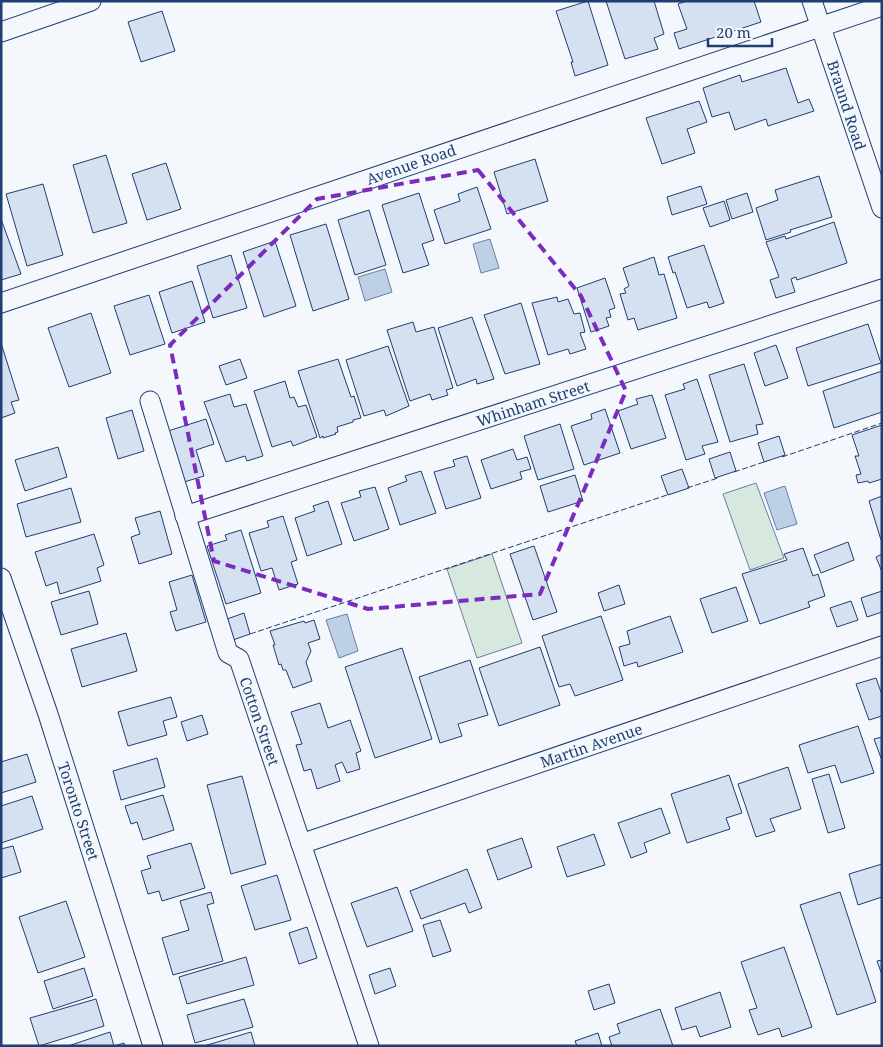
<svg xmlns="http://www.w3.org/2000/svg" width="883" height="1047" font-family="'Noto Serif',serif">
<style>
.green{fill:#d7e8df;stroke:#687fa3}
.water{fill:#bed0e5;stroke:#687fa3}
.building{fill:#d5e0f0;stroke:#1d3f73}
.lines{fill:none;stroke-linecap:round;stroke-linejoin:round}
.minor-casing{stroke:#1d3f73;stroke-width:21}
.minor{stroke:#f4f7fb;stroke-width:19}
.fence{stroke:#1d3f73;stroke-width:1;stroke-dasharray:6 2.5;stroke-linecap:butt}
.marked{fill:none;stroke:#7b2cbf;stroke-width:4;stroke-dasharray:10 6;stroke-linejoin:round}
.labels{text-anchor:middle;dominant-baseline:central;stroke-width:4;stroke-linejoin:round;paint-order:stroke}
.street-label{font-size:15px;fill:#1d3f73;stroke:#f4f7fb}
</style>
<rect width="100%" height="100%" fill="#f4f7fb"/>
<g class="green">
<path d="M756,483L784,558L750,570L723,494Z"/>
<path d="M492,554L522,643L477,658L447,569Z"/>
</g>
<g class="water">
<path d="M490,239L499,268L481,273L473,244Z"/>
<path d="M385,269L392,292L365,301L358,277Z"/>
<path d="M785,486L797,524L777,530L764,493Z"/>
<path d="M347,614L358,651L339,658L326,620Z"/>
</g>
<g class="building">
<path d="M588,1L608,65L575,76L571,62H573L556,11Z"/>
<path d="M606,1H654L664,34L654,38L658,49L625,59Z"/>
<path d="M687,1H754L761,22L679,49L674,33L687,29L678,4Z"/>
<path d="M162,11L175,51L141,62L128,22Z"/>
<path d="M786,68L798,103L809,99L814,111L768,126L766,119L735,130L729,112L712,117L703,88L740,75L742,82Z"/>
<path d="M699,101L707,122L687,129L695,153L662,164L646,118Z"/>
<path d="M106,155L127,223L93,233L73,165Z"/>
<path d="M535,159L548,201L507,214L494,172Z"/>
<path d="M166,163L181,209L147,220L132,174Z"/>
<path d="M819,176L832,217L790,230L791,232L766,240L756,208L778,200L775,190Z"/>
<path d="M43,184L63,255L27,266L6,194Z"/>
<path d="M701,186L707,204L672,215L667,197Z"/>
<path d="M477,187L491,229L445,244L434,210L460,201L458,194Z"/>
<path d="M419,193L434,240L422,244L429,265L403,273L382,205Z"/>
<path d="M747,193L753,212L732,219L726,200Z"/>
<path d="M724,201L730,220L710,227L703,208Z"/>
<path d="M369,210L386,265L355,275L338,220Z"/>
<path d="M1,219L21,274L1,280Z"/>
<path d="M834,222L847,263L797,280L796,277L791,279L795,292L776,298L770,280L779,277L766,242L785,236L786,239Z"/>
<path d="M326,224L349,299L313,311L290,235Z"/>
<path d="M275,241L296,306L264,317L243,252Z"/>
<path d="M704,245L724,303L709,308L707,302L687,308L675,272L673,273L668,257Z"/>
<path d="M231,255L247,308L213,318L197,266Z"/>
<path d="M654,257L659,275L664,274L677,318L638,330L634,318L628,320L620,294L626,293L624,289L629,286L623,268Z"/>
<path d="M605,278L615,308L609,310L611,317L606,318L609,326L591,332L577,288Z"/>
<path d="M192,281L205,322L172,333L159,292Z"/>
<path d="M149,295L165,344L130,355L114,306Z"/>
<path d="M557,297L558,302L568,299L574,314L580,313L585,332L580,333L586,349L570,354L568,349L548,355L532,303Z"/>
<path d="M521,303L540,364L505,374L484,315Z"/>
<path d="M91,313L111,373L69,387L48,328Z"/>
<path d="M472,317L494,379L477,384L476,379L457,386L438,328Z"/>
<path d="M413,322L416,332L434,327L453,388L446,390L448,395L432,400L430,394L410,401L387,330Z"/>
<path d="M868,324L881,363L808,386L796,348Z"/>
<path d="M1,343L19,400L11,402L15,413L1,418Z"/>
<path d="M776,345L788,378L765,386L754,353Z"/>
<path d="M388,346L409,406L386,416L384,410L364,416L346,360Z"/>
<path d="M240,359L247,378L226,385L219,366Z"/>
<path d="M338,359L351,397L354,396L361,418L353,420V422L337,427L338,432L335,433L336,434L323,438V436L320,438L298,371Z"/>
<path d="M744,364L763,424L756,425L758,434L730,442L709,375Z"/>
<path d="M882,371V412L834,428L823,391Z"/>
<path d="M697,379L718,442L702,446L705,454L686,460L665,395L685,389L683,384Z"/>
<path d="M285,381L290,398L294,397L298,407L306,405L317,437L293,446L291,441L272,447L254,391Z"/>
<path d="M230,394L234,407L246,404L263,456L247,461L245,456L226,462L204,402Z"/>
<path d="M652,395L666,438L631,449L618,411L638,404L636,399Z"/>
<path d="M605,409L620,453L584,465L571,426L592,419L591,414Z"/>
<path d="M132,410L144,451L118,459L106,418Z"/>
<path d="M206,419L214,444L196,450L204,476L184,482L168,431Z"/>
<path d="M560,424L574,469L538,480L524,436Z"/>
<path d="M882,425V479L869,483L868,481L858,483L856,475L861,474L855,456H859L852,435Z"/>
<path d="M779,436L785,455L764,462L758,443Z"/>
<path d="M58,447L67,477L25,491L15,460Z"/>
<path d="M513,449L517,460L527,457L531,469L520,472L522,479L491,489L481,460Z"/>
<path d="M730,452L736,471L715,478L709,459Z"/>
<path d="M467,456L481,498L446,509L434,472L455,466L453,460Z"/>
<path d="M682,469L689,488L668,495L661,476Z"/>
<path d="M421,471L436,513L400,525L388,488L407,481L405,476Z"/>
<path d="M575,475L583,501L548,512L540,486Z"/>
<path d="M375,487L389,529L354,541L341,503L361,497L359,491Z"/>
<path d="M71,488L81,522L26,537L17,504Z"/>
<path d="M882,496V540H881L869,501Z"/>
<path d="M328,501L342,544L307,556L295,518L315,511L313,506Z"/>
<path d="M160,511L172,554L139,564L131,537L140,534L135,518Z"/>
<path d="M283,516L297,560L291,562L298,584L279,590L272,568L261,571L249,533L269,527L267,521Z"/>
<path d="M241,530L261,593L226,604L207,546L227,540L225,535Z"/>
<path d="M94,534L104,565L97,568L101,581L60,594L57,582L46,586L35,552Z"/>
<path d="M848,542L854,560L821,573L814,555Z"/>
<path d="M534,546L557,612L533,620L510,554Z"/>
<path d="M803,548L813,576L818,574L825,596L808,602L810,607L760,624L742,574L787,560L784,554Z"/>
<path d="M882,554V572L876,557Z"/>
<path d="M192,575L206,622L176,631L170,612L177,610L169,582Z"/>
<path d="M619,585L625,604L604,611L598,593Z"/>
<path d="M736,587L748,621L712,633L700,599Z"/>
<path d="M89,591L98,624L61,635L51,602Z"/>
<path d="M882,591V612L867,617L861,598Z"/>
<path d="M851,601L858,620L837,627L830,608Z"/>
<path d="M244,613L250,634L233,640L227,619Z"/>
<path d="M601,616L623,680L575,696L570,684L559,687L542,636Z"/>
<path d="M670,616L683,652L638,667L637,662L624,666L619,647L630,644L627,631Z"/>
<path d="M314,620L320,639L308,643L311,651L306,662L312,681L293,688L286,670H283L281,664L279,665L273,645H275L270,631L304,621L305,623Z"/>
<path d="M126,633L137,671L82,687L71,649Z"/>
<path d="M540,647L560,705L499,726L479,668Z"/>
<path d="M402,648L432,739L375,758L345,667Z"/>
<path d="M470,660L488,715L458,724L462,736L440,743L419,677Z"/>
<path d="M876,678L882,695V716L869,720L856,684Z"/>
<path d="M171,697L177,717L163,721L167,735L128,746L118,712Z"/>
<path d="M320,703L328,728L350,720L361,751L356,753L360,769L347,773L342,762L335,765L340,781L317,789L311,769L304,771L296,745L302,744L291,712Z"/>
<path d="M202,715L208,734L187,741L181,722Z"/>
<path d="M858,726L874,773L841,783L835,765L808,773L799,745Z"/>
<path d="M882,737V758H881L874,739Z"/>
<path d="M27,754L36,782L1,793V762Z"/>
<path d="M157,758L165,787L121,800L113,771Z"/>
<path d="M788,767L801,809L770,819L775,831L756,837L738,784Z"/>
<path d="M829,774L845,828L828,833L812,779Z"/>
<path d="M729,775L742,813L726,818L730,829L687,843L671,794Z"/>
<path d="M242,776L266,864L231,874L207,785Z"/>
<path d="M163,795L174,830L143,840L137,822L131,824L125,806Z"/>
<path d="M32,796L43,829L1,843V806Z"/>
<path d="M661,808L670,833L644,843L647,852L631,858L618,823Z"/>
<path d="M594,834L605,865L567,877L557,847Z"/>
<path d="M522,838L532,867L498,880L487,850Z"/>
<path d="M191,843L205,888L162,901L159,891L148,894L141,871L151,868L147,856Z"/>
<path d="M13,846L21,872L1,878V849Z"/>
<path d="M882,864V897L858,905L849,874Z"/>
<path d="M467,869L482,908L469,913L465,903L421,919L410,891Z"/>
<path d="M277,875L291,920L255,930L241,886Z"/>
<path d="M397,887L413,931L367,947L351,903Z"/>
<path d="M211,892L214,903L207,905L223,961L173,975L162,938L189,930L180,901Z"/>
<path d="M840,892L876,1002L837,1015L800,905Z"/>
<path d="M66,901L85,957L38,973L19,917Z"/>
<path d="M440,920L451,951L433,957L423,925Z"/>
<path d="M307,927L317,958L299,964L289,933Z"/>
<path d="M784,947L812,1027L782,1037L779,1028L758,1035L749,1010L757,1008L741,962Z"/>
<path d="M246,957L254,985L187,1004L179,977Z"/>
<path d="M882,960V975L877,961Z"/>
<path d="M84,968L93,996L53,1009L44,981Z"/>
<path d="M390,968L396,986L375,994L369,975Z"/>
<path d="M609,984L615,1003L594,1010L588,991Z"/>
<path d="M720,992L731,1027L700,1037L696,1026L682,1030L675,1008Z"/>
<path d="M96,999L104,1026L39,1046L30,1018Z"/>
<path d="M244,999L253,1027L195,1043L187,1015Z"/>
<path d="M660,1009L673,1046H612L609,1037L620,1033L617,1024Z"/>
<path d="M110,1032L114,1046L124,1043L125,1046H68Z"/>
<path d="M251,1032L255,1046H204Z"/>
<path d="M598,1033L602,1046H577L575,1041Z"/>
</g>
<g class="lines">
<g class="minor-casing">
<g id="minor">
<path d="M812,1L882,208"/>
<path d="M1,32L91,1"/>
<path d="M1,303L882,6"/>
<path d="M150,401L228,653L239,659L369,1046"/>
<path d="M185,516L882,289"/>
<path d="M1,578L48,714L153,1046"/>
<path d="M301,844L882,646"/>
</g>
</g>
<use href="#minor" class="minor"/>
<g class="fence">
<path d="M782,457L882,423"/>
<path d="M734,472L767,461"/>
<path d="M687,488L718,478"/>
<path d="M250,634L670,494"/>
</g>
</g>
<path class="marked" d="M478,170L581,296L626,391L540,594L368,609L214,561L170,345L317,199Z"/>
<g class="labels">
<g class="street-label">
<text transform="translate(847 105) rotate(72)">Braund Road</text>
<text transform="translate(411 164) rotate(-19)">Avenue Road</text>
<text transform="translate(533 403) rotate(-18)">Whinham Street</text>
<text transform="translate(260 721) rotate(71)">Cotton Street</text>
<text transform="translate(591 745) rotate(-19)">Martin Avenue</text>
<text transform="translate(79 811) rotate(72)">Toronto Street</text>
</g>
</g>
<rect width="883" height="1047" fill="none" stroke="#1d3f73" stroke-width="5"/>
<path d="M708 38v8h64v-8" fill="none" stroke="#1d3f73" stroke-width="2.5"/>
<text x="716" y="38" font-size="15" fill="#1d3f73" stroke="#f4f7fb" stroke-width="4" paint-order="stroke">20 m</text>
</svg>
